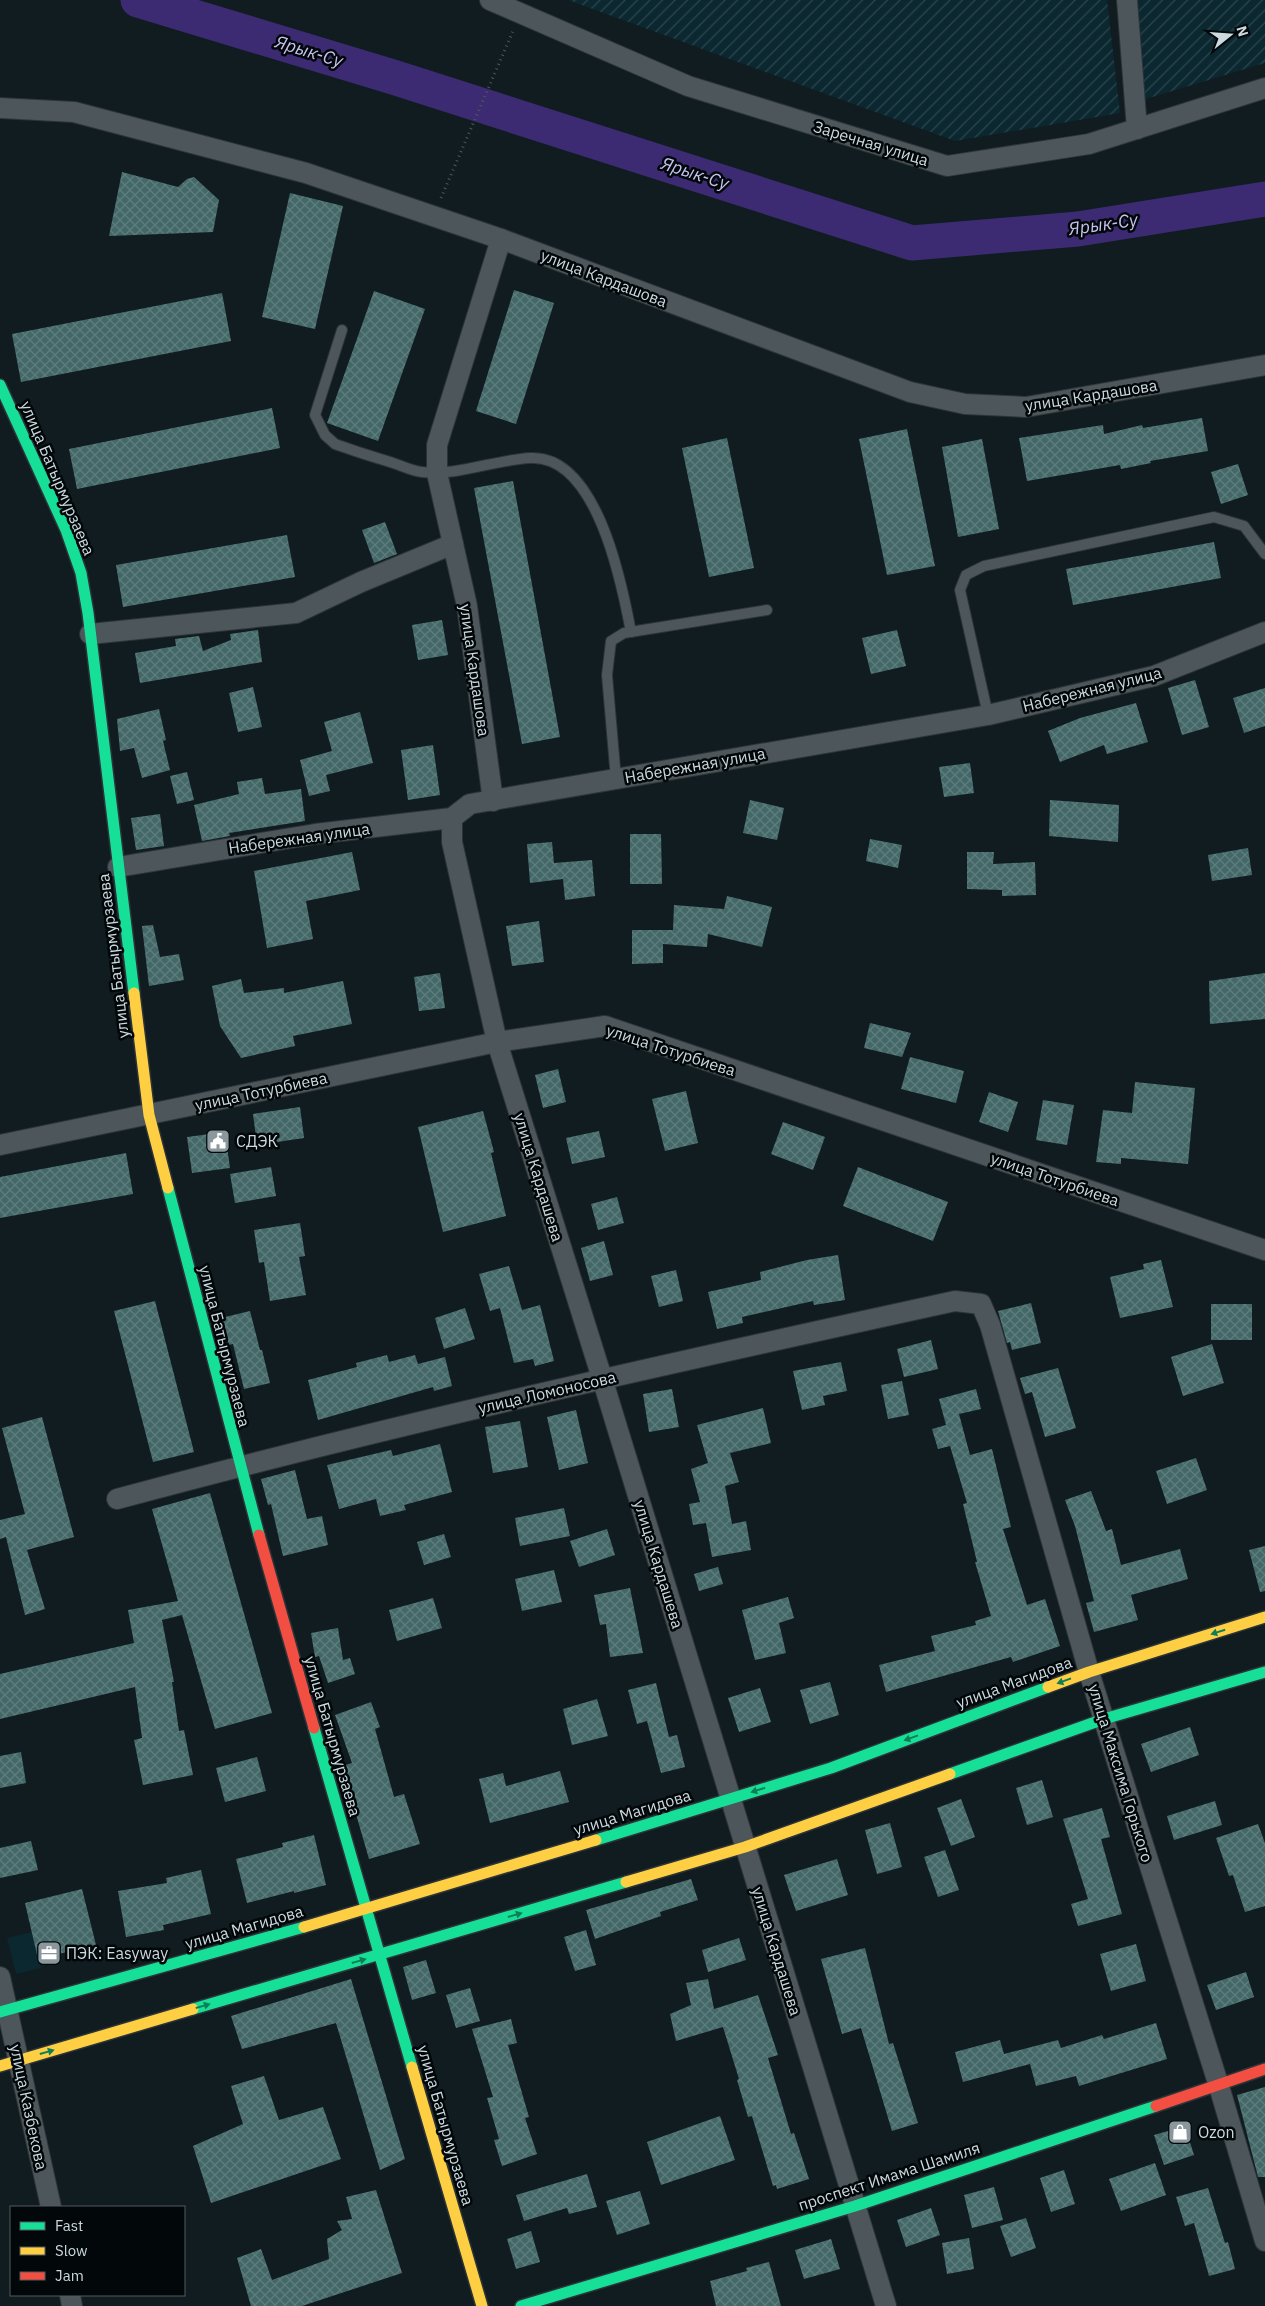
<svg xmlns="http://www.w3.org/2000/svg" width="1265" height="2306" font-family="'IBM Plex Sans',sans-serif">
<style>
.built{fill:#0b2730}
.industrial{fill:url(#industrial-furrows)}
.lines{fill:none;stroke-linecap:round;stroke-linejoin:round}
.river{stroke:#3c2b73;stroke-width:35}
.building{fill:url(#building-cross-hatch)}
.lane-casing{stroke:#2d3438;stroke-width:12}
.street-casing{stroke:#2d3438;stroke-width:22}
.fast-casing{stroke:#2d3438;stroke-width:14}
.slow-casing{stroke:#2d3438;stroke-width:14}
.jam-casing{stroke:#2d3438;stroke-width:14}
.path{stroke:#4e585b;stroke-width:3;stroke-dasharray:1 4;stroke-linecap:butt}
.lane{stroke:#4d565a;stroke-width:10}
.street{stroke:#4d565a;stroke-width:20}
.fast{stroke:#16e098;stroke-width:11}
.slow{stroke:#ffcf43;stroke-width:11}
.jam{stroke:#f24e42;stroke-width:11}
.oneway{fill:#0d7e58}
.labels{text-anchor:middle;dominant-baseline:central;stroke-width:5;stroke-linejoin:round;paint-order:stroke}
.street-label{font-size:16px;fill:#ccd9de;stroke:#02070a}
.poi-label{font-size:16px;fill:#ccd9de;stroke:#02070a;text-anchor:start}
.water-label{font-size:18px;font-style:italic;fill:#c7c2ef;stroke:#02070a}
</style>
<defs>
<pattern id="industrial-furrows" width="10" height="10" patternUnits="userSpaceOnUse" patternTransform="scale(1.25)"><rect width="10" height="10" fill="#0b2730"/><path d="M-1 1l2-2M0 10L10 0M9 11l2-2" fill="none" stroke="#2d464e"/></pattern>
<pattern id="building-cross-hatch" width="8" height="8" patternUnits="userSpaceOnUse" patternTransform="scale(1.25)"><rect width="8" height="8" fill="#446868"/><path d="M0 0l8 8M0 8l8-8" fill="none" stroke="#5e7d7d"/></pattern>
</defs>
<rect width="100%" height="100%" fill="#101c20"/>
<path class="built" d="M32,1932L41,1968L16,1974L7,1938Z"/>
<g class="industrial">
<path d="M568,0H1107L1120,113L955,141Z"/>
<path d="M1131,0H1265V63L1139,101Z"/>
</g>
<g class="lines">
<path class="river" d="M138,0L393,77L912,243L1078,229L1265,199"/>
</g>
<g class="building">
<path d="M122,172L178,187L187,179L194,177L219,200L213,232L109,236Z"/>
<path d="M290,193L343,206L315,329L262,317Z"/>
<path d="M514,290L554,303L516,424L476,411Z"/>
<path d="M374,291L425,309L378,441L327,423Z"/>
<path d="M222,293L231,341L21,382L12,334Z"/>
<path d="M272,408L280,448L77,489L69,449Z"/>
<path d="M1202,418L1208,451L1150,461L1151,463L1121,469L1120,465L1027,481L1019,438L1103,425L1104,434L1142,425L1143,428Z"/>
<path d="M907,429L935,566L887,575L859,439Z"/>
<path d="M727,438L754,568L709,577L682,448Z"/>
<path d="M982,439L999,529L958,537L942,447Z"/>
<path d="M1238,464L1248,495L1221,504L1211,472Z"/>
<path d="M513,481L560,737L522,744L474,488Z"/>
<path d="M385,522L397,554L374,563L362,530Z"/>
<path d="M287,535L295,577L123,607L116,565Z"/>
<path d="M1214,542L1221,578L1073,605L1066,569Z"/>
<path d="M442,620L448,655L418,660L412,625Z"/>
<path d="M258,630L262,662L140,683L135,653L176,646L175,639L199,636L203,651L231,640L230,634Z"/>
<path d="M897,630L906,666L871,674L862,638Z"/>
<path d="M1195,680L1209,727L1182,735L1168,688Z"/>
<path d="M253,687L262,727L238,732L229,693Z"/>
<path d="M1265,688V726L1244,733L1233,698Z"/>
<path d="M1136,703L1148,742L1107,754L1104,745L1060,762L1048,731L1080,718Z"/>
<path d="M159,709L166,740L163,741L170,770L142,778L134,748L120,751L117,719Z"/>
<path d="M360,712L373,763L326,775L330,791L309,796L300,760L332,751L324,722Z"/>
<path d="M433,745L440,795L408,800L401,750Z"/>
<path d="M970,763L974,793L944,797L939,767Z"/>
<path d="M187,772L194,800L177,804L170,776Z"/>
<path d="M262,778L265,794L301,789L305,821L229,833L230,836L202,841L194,805L239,794L237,782Z"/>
<path d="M750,800L784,808L777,840L743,833Z"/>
<path d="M1050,800L1119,805L1118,842L1049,836Z"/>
<path d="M160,814L164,846L136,850L131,818Z"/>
<path d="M630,834H661L662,884H630Z"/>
<path d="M870,839L902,845L898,868L866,861Z"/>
<path d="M552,842L554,863L592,860L595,896L565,900L563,879L530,883L527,844Z"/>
<path d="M1248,848L1252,875L1212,881L1208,855Z"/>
<path d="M352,852L360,890L306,901L313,939L267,948L254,871Z"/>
<path d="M967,852H994L993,864L1035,862L1036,895L1002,896V890L967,889Z"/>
<path d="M727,896L772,907L762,947L708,934L707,947L663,944V963L632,964V930H673L674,905L724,909Z"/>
<path d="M539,921L544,962L512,966L506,926Z"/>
<path d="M153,925L160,957L179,954L184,980L149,986L142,926Z"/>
<path d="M440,973L445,1008L419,1011L414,977Z"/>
<path d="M1265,973V1019L1210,1024L1209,981Z"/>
<path d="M241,979L244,993L284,988V993L343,981L352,1024L293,1036L295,1046L241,1058L220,1026L212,986Z"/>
<path d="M870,1023L911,1033L902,1057L864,1048Z"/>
<path d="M910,1057L964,1071L956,1103L901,1089Z"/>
<path d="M558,1069L566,1102L543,1108L535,1075Z"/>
<path d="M1135,1082L1195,1088L1188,1164L1121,1158V1164L1096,1162L1103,1110L1132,1113Z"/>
<path d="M686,1091L698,1143L665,1151L652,1099Z"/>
<path d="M989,1092L1018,1102L1008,1132L979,1122Z"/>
<path d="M1043,1100L1074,1105L1067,1145L1036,1140Z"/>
<path d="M300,1107L304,1138L257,1145L253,1114Z"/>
<path d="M483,1111L494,1152L491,1153L506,1216L443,1232L418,1127Z"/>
<path d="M783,1122L825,1137L813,1170L771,1154Z"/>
<path d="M599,1131L605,1157L572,1164L566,1138Z"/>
<path d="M225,1132L230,1168L192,1173L187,1137Z"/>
<path d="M126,1153L133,1194L0,1218V1177Z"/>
<path d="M271,1167L276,1196L235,1203L230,1174Z"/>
<path d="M858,1167L948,1202L933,1241L843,1206Z"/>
<path d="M617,1197L624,1223L598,1230L591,1204Z"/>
<path d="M300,1223L305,1256L299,1257L306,1295L270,1301L264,1262L259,1263L254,1230Z"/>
<path d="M604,1241L613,1275L590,1281L581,1248Z"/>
<path d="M838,1255L845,1300L814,1305L813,1301L742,1317L743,1323L717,1329L708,1292L761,1280L760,1272L807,1260Z"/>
<path d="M1161,1260L1173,1307L1120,1318L1110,1277L1144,1269L1143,1264Z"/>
<path d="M509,1266L522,1310L540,1305L554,1361L535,1366L533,1359L514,1363L500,1308L490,1311L479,1274Z"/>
<path d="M676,1270L683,1301L659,1307L651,1276Z"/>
<path d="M155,1301L194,1452L153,1462L114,1311Z"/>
<path d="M1031,1303L1041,1343L1012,1350L1010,1342L1007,1343L998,1311Z"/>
<rect x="1211" y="1304" width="41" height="36"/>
<path d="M465,1308L475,1339L444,1349L435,1318Z"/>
<path d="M250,1311L260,1350H262L270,1383L244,1389L233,1344L229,1345L221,1318Z"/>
<path d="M931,1340L938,1369L904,1377L897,1349Z"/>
<path d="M1212,1344L1224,1383L1183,1396L1171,1357Z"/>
<path d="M387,1355L389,1362L415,1355L418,1364L445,1357L452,1386L434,1391L433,1387L318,1420L308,1380L357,1367L356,1363Z"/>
<path d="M841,1362L847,1391L823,1396L825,1405L802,1410L793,1371Z"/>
<path d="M1058,1368L1076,1428L1045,1437L1032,1392L1025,1394L1020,1378Z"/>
<path d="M902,1381L909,1415L888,1419L881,1385Z"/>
<path d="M672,1389L679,1427L649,1432L643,1394Z"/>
<path d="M976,1389L981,1409L959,1414L970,1455L992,1449L1011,1527L1003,1529L1027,1605L1045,1599L1060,1646L1013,1662L1011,1657L886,1692L879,1665L935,1651L931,1636L976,1625L975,1621L991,1616L975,1562H977L963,1504L967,1503L950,1446L938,1449L932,1429L946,1425L939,1399Z"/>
<path d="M763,1408L771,1443L730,1453L739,1482L725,1486L732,1524L746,1521L751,1550L712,1557L706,1523L693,1525L689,1504L700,1502L691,1469L708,1463L697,1425Z"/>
<path d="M576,1410L588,1463L559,1470L547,1417Z"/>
<path d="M42,1417L74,1537L27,1550L45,1609L25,1615L6,1537L0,1539V1520L25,1514L2,1428Z"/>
<path d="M520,1421L528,1467L493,1473L485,1427Z"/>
<path d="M440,1444L452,1492L404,1505L406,1510L380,1516L376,1499L339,1509L327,1465L391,1450L393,1456Z"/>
<path d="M1196,1458L1207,1490L1167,1504L1156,1471Z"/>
<path d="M295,1470L307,1519L322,1516L328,1545L283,1556L271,1504L268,1505L261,1479Z"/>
<path d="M1091,1491L1106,1531L1112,1529L1121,1565L1180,1549L1188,1579L1131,1595L1138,1620L1094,1632L1086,1603L1094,1601L1075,1526L1065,1500Z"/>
<path d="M210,1493L272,1713L215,1729L182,1615L162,1620L174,1682H172L179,1731L184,1730L193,1775L143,1785L134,1740L142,1738L135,1687L0,1719V1674L134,1643L128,1610L178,1601L152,1509Z"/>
<path d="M564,1508L570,1536L520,1546L515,1518Z"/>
<path d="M607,1529L615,1555L579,1567L570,1541Z"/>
<path d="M444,1534L451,1557L424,1565L417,1542Z"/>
<path d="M1265,1546V1591L1260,1592L1249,1550Z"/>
<path d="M718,1567L723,1584L699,1591L694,1574Z"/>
<path d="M554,1570L562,1602L522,1611L515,1579Z"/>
<path d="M630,1588L643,1653L610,1657L606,1624L600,1625L594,1595Z"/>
<path d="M788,1597L794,1618L779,1623L786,1653L755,1660L742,1610Z"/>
<path d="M433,1598L442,1628L397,1641L389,1610Z"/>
<path d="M338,1628L343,1660L350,1658L355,1674L328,1683L319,1656L315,1657L311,1633Z"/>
<path d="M830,1682L839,1715L810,1724L800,1690Z"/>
<path d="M656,1683L669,1737L677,1735L685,1767L661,1773L647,1721L637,1724L628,1690Z"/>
<path d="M760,1688L771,1722L739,1732L728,1698Z"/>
<path d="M597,1699L608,1736L572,1745L563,1709Z"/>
<path d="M371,1702L380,1727L375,1729L394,1797L404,1794L420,1844L369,1859L342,1766L352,1763L335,1715Z"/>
<path d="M1190,1727L1199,1755L1151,1772L1141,1744Z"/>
<path d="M21,1752L26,1783L0,1788V1756Z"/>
<path d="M257,1757L266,1791L225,1802L216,1768Z"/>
<path d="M560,1771L569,1802L490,1823L479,1779L503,1773L506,1786Z"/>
<path d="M1042,1780L1053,1817L1027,1825L1016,1788Z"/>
<path d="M961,1799L975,1837L951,1846L937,1808Z"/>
<path d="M1215,1801L1222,1825L1174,1840L1167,1816Z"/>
<path d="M1102,1808L1110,1837L1101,1839L1122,1914L1078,1926L1071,1904L1088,1899L1063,1819Z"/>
<path d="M890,1823L902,1867L877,1874L865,1830Z"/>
<path d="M1258,1824L1265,1843V1906L1245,1912L1233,1875L1229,1876L1216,1838Z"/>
<path d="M314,1835L326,1885L294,1893V1891L247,1903L236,1859L283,1847L282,1843Z"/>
<path d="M31,1841L38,1870L0,1878V1848Z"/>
<path d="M945,1850L959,1890L938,1897L924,1857Z"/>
<path d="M837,1859L848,1895L796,1911L784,1875Z"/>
<path d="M201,1870L211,1914L163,1925L164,1930L126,1937L118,1891L167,1883L166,1878Z"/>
<path d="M691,1879L698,1900L660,1912L661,1916L595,1939L586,1910Z"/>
<path d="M82,1889L96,1945L38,1959L25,1903Z"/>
<path d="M586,1930L596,1965L575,1971L564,1937Z"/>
<path d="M739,1938L746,1960L708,1972L702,1950Z"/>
<path d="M1136,1944L1146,1981L1111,1991L1100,1954Z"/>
<path d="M865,1948L889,2044L893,2043L918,2123L892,2131L861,2028L842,2034L821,1959Z"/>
<path d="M426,1960L436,1993L412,2000L403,1967Z"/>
<path d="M1246,1972L1254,1997L1216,2010L1207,1985Z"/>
<path d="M351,1979L405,2159L380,2170L336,2023L242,2049L231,2016Z"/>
<path d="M708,1979L714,2009L758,1995L778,2055L768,2058L791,2134L794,2133L809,2179L777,2189L776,2185L773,2186L752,2116L748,2117L737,2080L739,2079L723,2027L676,2041L670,2014L691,2005L686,1983Z"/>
<path d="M470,1988L480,2021L456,2028L446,1995Z"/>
<path d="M511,2019L517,2043L508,2045L529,2117L525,2118L537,2154L502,2166L494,2140L499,2139L487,2098L493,2097L472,2029Z"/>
<path d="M1156,2023L1167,2059L1079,2086L1076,2076L1036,2086L1030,2064L963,2082L955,2052L1000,2040L1004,2054L1058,2040L1061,2048L1102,2035L1104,2039Z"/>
<path d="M264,2076L279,2120L323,2107L341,2159L211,2203L193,2146L243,2124L231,2086Z"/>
<path d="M1265,2087V2177H1258L1237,2095Z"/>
<path d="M720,2116L735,2160L661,2185L647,2142Z"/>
<path d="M1185,2126L1194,2155L1164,2165L1154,2135Z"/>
<path d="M1155,2163L1166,2195L1121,2211L1109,2179Z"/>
<path d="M1064,2170L1075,2204L1051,2212L1040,2178Z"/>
<path d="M587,2174L597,2207L569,2214L567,2208L524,2221L516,2195Z"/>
<path d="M994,2187L1003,2220L972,2228L964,2195Z"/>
<path d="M1208,2188L1225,2243L1228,2242L1235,2269L1209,2276L1194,2223L1185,2226L1176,2197Z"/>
<path d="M376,2190L402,2273L302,2306H251L237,2258L261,2249L272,2280L329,2259L327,2239L342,2230L337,2221L352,2219L346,2197Z"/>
<path d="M640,2191L650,2224L617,2235L606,2201Z"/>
<path d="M931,2208L940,2235L906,2247L897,2220Z"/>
<path d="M1026,2218L1036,2248L1011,2257L1000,2226Z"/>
<path d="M531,2231L540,2262L516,2269L507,2239Z"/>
<path d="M969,2238L974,2269L947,2274L942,2243Z"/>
<path d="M831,2239L840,2269L804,2279L795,2250Z"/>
<path d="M769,2262L781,2306H716L710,2281L747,2271L746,2268Z"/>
</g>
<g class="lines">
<g class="lane-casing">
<g id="lane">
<path d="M342,330L315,415L325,435L335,444C354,451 374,457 393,463C402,466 412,471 422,472C458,476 494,460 530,458C597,454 622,584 631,632"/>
<path d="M988,715L960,590L966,575L984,566L1214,517L1244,526L1265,554"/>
<path d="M616,779L607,675L611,641L624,633L767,610"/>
</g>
</g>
<g class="street-casing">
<g id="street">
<path d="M490,0L688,86L947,166L1089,144L1265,88"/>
<path d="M1127,0L1137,129"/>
<path d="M0,108L74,112L306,173L501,239"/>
<path d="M90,634L296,613L361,582L453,544"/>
<path d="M493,801L467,606L437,473V445L501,239L910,392L965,404L1026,407L1265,365"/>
<path d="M452,818V842L497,1042L602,1378L886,2306"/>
<path d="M118,867L315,834L452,818L470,804L988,715L1154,676L1265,632"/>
<path d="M0,1145L497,1042L605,1026L1265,1250"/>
<path d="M117,1499C395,1424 675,1362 955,1301L981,1304L990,1325L1089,1672L1218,2083L1265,2241"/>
<path d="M0,1977L51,2207"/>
<path d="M70,2295L72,2306"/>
</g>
</g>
<g class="fast-casing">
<g id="fast">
<path d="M0,385L66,530L81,573L88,613L134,993"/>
<path d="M168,1188L259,1535"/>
<path d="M314,1728L412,2067"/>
<path d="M950,1774L1104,1719L1265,1672"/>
<path d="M596,1840L831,1768L1048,1687"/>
<path d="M193,2009L626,1882"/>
<path d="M0,2012L304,1927"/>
<path d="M521,2306L855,2206L1156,2106"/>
</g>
</g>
<g class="slow-casing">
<g id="slow">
<path d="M134,993L149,1115L168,1188"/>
<path d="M1048,1687L1089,1672L1265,1617"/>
<path d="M626,1882L745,1847L950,1774"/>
<path d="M304,1927L596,1840"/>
<path d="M0,2066L193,2009"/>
<path d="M412,2067L482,2306"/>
</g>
</g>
<g class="jam-casing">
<g id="jam">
<path d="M259,1535L314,1728"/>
<path d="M1156,2106L1265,2069"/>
</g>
</g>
<path class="path" d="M441,198L513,31"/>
<use href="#lane" class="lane"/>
<use href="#street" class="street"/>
<use href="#fast" class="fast"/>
<use href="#slow" class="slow"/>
<use href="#jam" class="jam"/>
</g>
<defs><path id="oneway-solid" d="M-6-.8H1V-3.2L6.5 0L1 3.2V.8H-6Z" transform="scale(1.25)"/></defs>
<g class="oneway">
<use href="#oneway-solid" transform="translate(1218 1632) rotate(163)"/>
<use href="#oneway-solid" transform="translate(1064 1681) rotate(160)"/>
<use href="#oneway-solid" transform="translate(911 1738) rotate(160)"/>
<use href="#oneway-solid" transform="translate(758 1790) rotate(163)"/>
<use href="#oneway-solid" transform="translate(515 1915) rotate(-16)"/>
<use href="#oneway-solid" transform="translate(359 1961) rotate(-16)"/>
<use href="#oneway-solid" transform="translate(203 2006) rotate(-16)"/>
<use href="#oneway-solid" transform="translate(47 2052) rotate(-16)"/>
</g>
<defs>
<g id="civic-square" transform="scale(1.25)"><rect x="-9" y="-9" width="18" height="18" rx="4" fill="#8a979c" stroke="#02070a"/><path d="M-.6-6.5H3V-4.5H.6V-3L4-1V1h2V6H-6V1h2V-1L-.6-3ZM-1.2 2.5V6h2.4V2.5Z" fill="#fff"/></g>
<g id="office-square" transform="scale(1.25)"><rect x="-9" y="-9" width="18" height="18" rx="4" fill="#8a979c" stroke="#02070a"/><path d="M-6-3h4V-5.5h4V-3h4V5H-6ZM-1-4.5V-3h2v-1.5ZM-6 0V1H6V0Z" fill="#fff"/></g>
<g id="shop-square" transform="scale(1.25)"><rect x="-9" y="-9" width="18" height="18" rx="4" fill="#8a979c" stroke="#02070a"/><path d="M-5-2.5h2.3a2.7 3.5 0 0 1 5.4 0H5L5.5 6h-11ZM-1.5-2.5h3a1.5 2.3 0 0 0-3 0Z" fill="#fff"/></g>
</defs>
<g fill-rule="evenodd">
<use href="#civic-square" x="218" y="1141"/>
<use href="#office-square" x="49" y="1953"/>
<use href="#shop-square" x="1180" y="2132"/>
</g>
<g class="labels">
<g class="street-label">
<text transform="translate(871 143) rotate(17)">Заречная улица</text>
<text transform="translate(604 278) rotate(21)">улица Кардашова</text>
<text transform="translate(1091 395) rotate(-9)">улица Кардашова</text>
<text transform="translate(58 478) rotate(67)">улица Батырмурзаева</text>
<text transform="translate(475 670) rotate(82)">улица Кардашова</text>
<text transform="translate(1092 689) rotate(-14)">Набережная улица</text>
<text transform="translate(695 765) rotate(-10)">Набережная улица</text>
<text transform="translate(299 838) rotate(-8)">Набережная улица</text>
<text transform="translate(113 956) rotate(-97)">улица Батырмурзаева</text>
<text transform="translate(671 1050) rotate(18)">улица Тотурбиева</text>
<text transform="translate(261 1091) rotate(-12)">улица Тотурбиева</text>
<text transform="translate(539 1177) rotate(73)">улица Кардашева</text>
<text transform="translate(1055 1179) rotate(19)">улица Тотурбиева</text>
<text transform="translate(225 1346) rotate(76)">улица Батырмурзаева</text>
<text transform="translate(547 1392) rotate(-13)">улица Ломоносова</text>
<text transform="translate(659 1564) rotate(73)">улица Кардашева</text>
<text transform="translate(1014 1682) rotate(-20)">улица Магидова</text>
<text transform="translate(333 1736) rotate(74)">улица Батырмурзаева</text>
<text transform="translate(1121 1773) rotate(73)">улица Максима Горького</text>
<text transform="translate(632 1812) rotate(-17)">улица Магидова</text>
<text transform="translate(244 1927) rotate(-16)">улица Магидова</text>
<text transform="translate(777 1951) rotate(73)">улица Кардашева</text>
<text transform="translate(29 2107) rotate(78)">улица Казбекова</text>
<text transform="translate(446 2125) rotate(74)">улица Батырмурзаева</text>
<text transform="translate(889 2176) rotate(-18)">проспект Имама Шамиля</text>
</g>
<g class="poi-label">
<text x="236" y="1141">СДЭК</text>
<text x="66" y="1953">ПЭК: Easyway</text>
<text x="1198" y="2132">Ozon</text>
</g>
<g class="water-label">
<text transform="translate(309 51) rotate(17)">Ярык-Су</text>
<text transform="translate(695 173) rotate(18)">Ярык-Су</text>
<text transform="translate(1103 224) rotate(-8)">Ярык-Су</text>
</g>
</g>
<rect x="10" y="2206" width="175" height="90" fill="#02070a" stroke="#535b5f"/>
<rect x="20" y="2222" width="25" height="8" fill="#16e098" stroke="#535b5f"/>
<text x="55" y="2231" font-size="15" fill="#ccd9de">Fast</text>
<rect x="20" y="2247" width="25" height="8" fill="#ffcf43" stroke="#535b5f"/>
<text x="55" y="2256" font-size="15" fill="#ccd9de">Slow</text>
<rect x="20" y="2272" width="25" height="8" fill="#f24e42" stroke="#535b5f"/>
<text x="55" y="2281" font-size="15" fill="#ccd9de">Jam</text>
<g transform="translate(1230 35) rotate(73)" stroke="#02070a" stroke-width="4" paint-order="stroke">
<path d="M0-4L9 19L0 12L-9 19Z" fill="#ccd9de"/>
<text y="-8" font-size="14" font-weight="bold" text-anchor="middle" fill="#ccd9de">N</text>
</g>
</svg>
